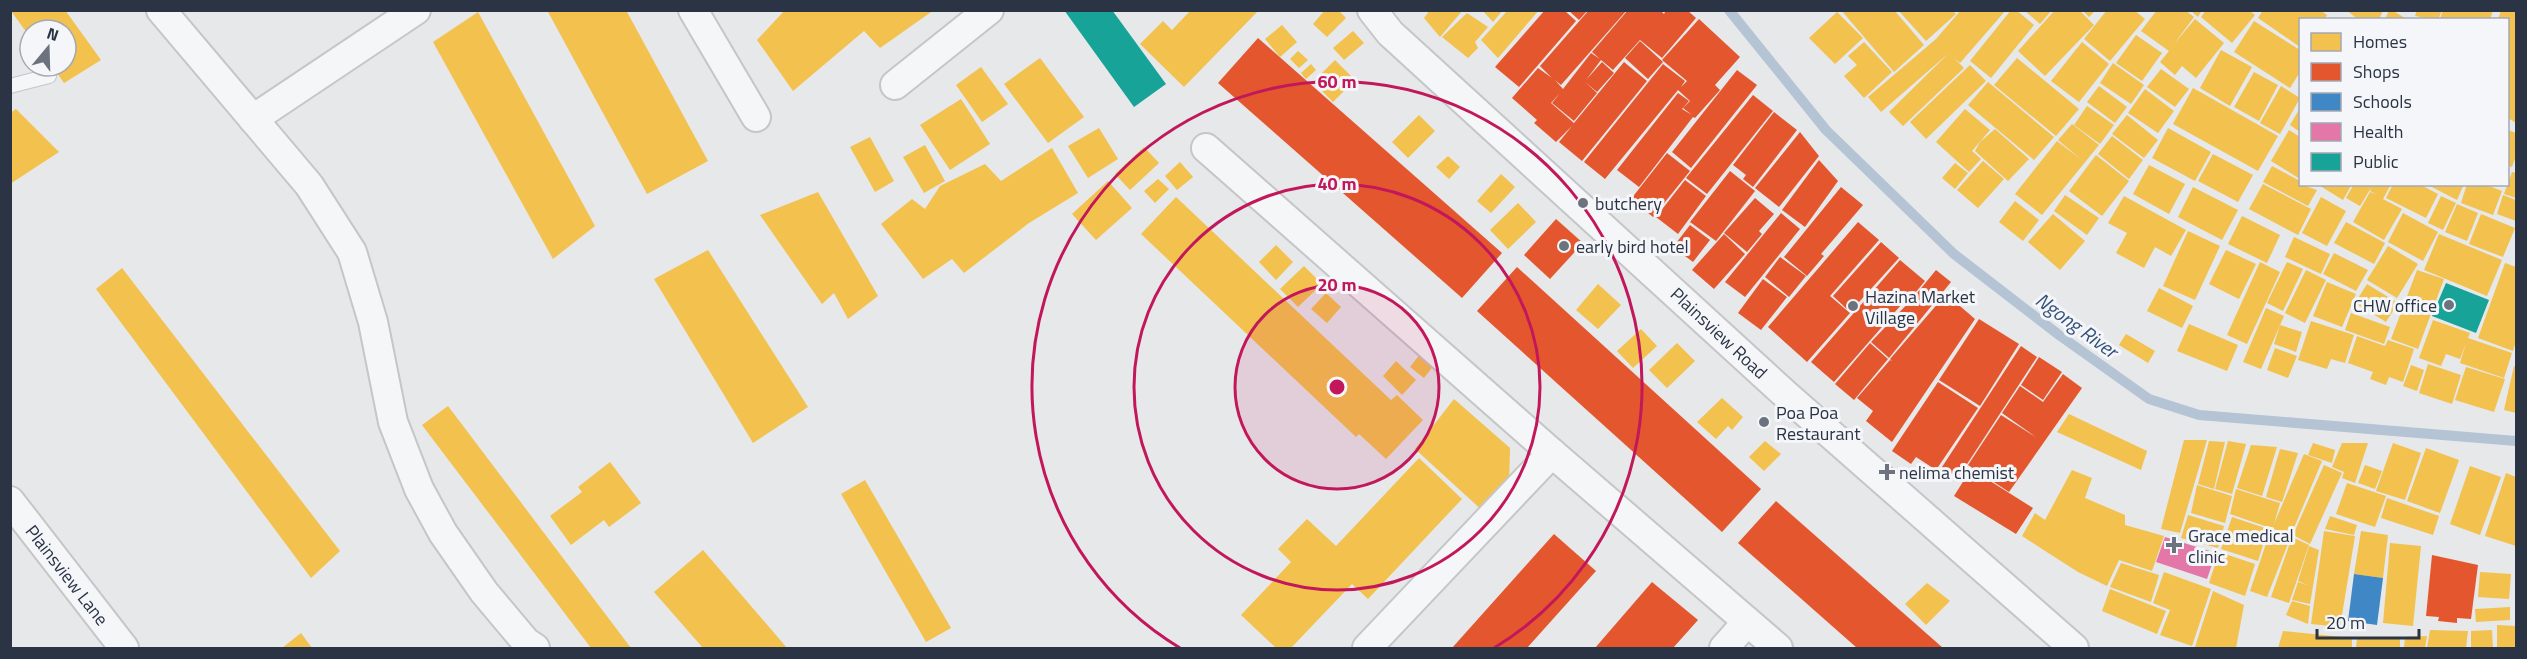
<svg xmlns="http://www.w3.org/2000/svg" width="2527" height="659" font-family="'Titillium Web',sans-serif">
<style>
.homes{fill:#f2c14e}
.shops{fill:#e4572e}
.schools{fill:#3f88c5}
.health{fill:#e377a8}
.public{fill:#17a398}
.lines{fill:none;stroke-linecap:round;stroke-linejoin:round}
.stream{stroke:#b4c4d5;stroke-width:10}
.service-casing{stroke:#c4c6c8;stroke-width:16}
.minor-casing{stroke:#c4c6c8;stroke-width:32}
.service{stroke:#f5f6f7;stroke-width:14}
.minor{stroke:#f5f6f7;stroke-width:28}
.ring{fill:none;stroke:#c2185b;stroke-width:3}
.poi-dot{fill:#6c737f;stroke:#f4f6f9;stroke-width:2}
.labels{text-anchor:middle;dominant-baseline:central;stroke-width:6;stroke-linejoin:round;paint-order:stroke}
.poi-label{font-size:18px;fill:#2b3445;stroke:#f4f6f9;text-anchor:start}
.street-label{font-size:18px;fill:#2b3445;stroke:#f4f6f9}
.water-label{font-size:20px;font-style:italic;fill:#34527a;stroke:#f4f6f9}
.centre{fill:#c2185b;stroke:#f4f6f9;stroke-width:3}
.ring-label{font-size:18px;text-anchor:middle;font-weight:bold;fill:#c2185b;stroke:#f4f6f9;stroke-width:6;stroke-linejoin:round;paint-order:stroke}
</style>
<rect width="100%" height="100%" fill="#e6e8ea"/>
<g class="homes">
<path d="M65,10L101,60L64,83L52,66H66V30H30V37L11,11Z"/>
<path d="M547,10H626L708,161L647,194Z"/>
<path d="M785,10H934L880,48L864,31L793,91L757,40Z"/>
<path d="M1191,10H1259L1184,87L1140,44L1163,21L1172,30Z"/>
<path d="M1325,10H1338L1346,18L1327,37L1313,24Z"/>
<path d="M1430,10H1463L1440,37L1424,18Z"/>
<path d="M1482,10H1503L1493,22Z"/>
<path d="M1508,10H1539L1498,58L1481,40Z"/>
<path d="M1841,10H1894L1924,45L1894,72Z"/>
<path d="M1898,10H1952L1956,14L1926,41Z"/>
<path d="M1961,10H2006L1960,63L1954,58L1964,68L1903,126L1889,112L1949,53L1881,112L1868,97L1936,39Z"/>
<path d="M2011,10H2016L2034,25L1991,78L1970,61Z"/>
<path d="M2024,10H2052L2040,24Z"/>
<path d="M2055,10H2079L2094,25L2045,76L2018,51Z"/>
<path d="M2082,10H2096L2089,17Z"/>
<path d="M2107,10H2134L2145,19L2110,61L2084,39Z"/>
<path d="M2157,10H2185L2194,17L2174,44L2195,19L2224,43L2196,78L2182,66L2175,75L2160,62L2169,51L2141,31Z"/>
<path d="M2190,10H2202L2198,17Z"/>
<path d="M2206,10H2249L2255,15L2232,43L2201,17Z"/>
<path d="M2263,10H2320L2327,15L2324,20H2300V47L2258,18Z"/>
<path d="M2346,10H2383L2379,20H2359Z"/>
<path d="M2389,10H2392L2408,20H2385Z"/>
<path d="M2417,10H2442L2438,20L2415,16Z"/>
<path d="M2443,10H2493L2490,20H2442L2440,19Z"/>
<path d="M2501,10H2516V123L2508,118V20H2498Z"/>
<path d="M478,12L595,226L553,259L433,42Z"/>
<path d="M1837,12L1863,38L1835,64L1809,38Z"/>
<path d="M1467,13L1488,27L1475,42L1478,48L1468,58L1442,37Z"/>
<path d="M2254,21L2300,50V72L2290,88L2234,52Z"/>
<path d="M1282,25L1297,42L1280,57L1265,39Z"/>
<path d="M1353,31L1364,43L1344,60L1333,48Z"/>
<path d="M2136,35L2162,53L2142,81L2116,63Z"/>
<path d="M1864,42L1892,72L1864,98L1844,76L1857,65L1848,56Z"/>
<path d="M2082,42L2109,64L2079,102L2051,81Z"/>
<path d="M2221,50L2252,67L2230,106L2200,88Z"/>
<path d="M1298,51L1308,60L1299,68L1290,59Z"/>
<path d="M1040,58L1084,117L1048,143L1004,84Z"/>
<path d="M2017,58L2079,109L2056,136L1994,85Z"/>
<path d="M1335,60L1355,80L1333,102L1313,82Z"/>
<path d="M2113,63L2144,85L2131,104L2100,83Z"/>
<path d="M1311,64L1316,70L1306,79L1301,73Z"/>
<path d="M1970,65L1986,81L1926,139L1910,122Z"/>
<path d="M981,67L1008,104L982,122L956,85Z"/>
<path d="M2161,69L2189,89L2175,107L2147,87Z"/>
<path d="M2254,72L2278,85L2259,121L2234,107Z"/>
<path d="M1988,82L2054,137L2034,160L1968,105Z"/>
<path d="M2099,86L2127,107L2115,123L2087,102Z"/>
<path d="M2281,86L2300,98L2280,134L2260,123Z"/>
<path d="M2193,88L2278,136L2258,171L2173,124Z"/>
<path d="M2145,89L2174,111L2158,133L2128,113Z"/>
<path d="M961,99L990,144L950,170L920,125Z"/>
<path d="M2087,106L2114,125L2100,144L2074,125Z"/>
<path d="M2300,108V132L2290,125Z"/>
<path d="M16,109L59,152L10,184V113Z"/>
<path d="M1965,109L1990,130L1972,151L1981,159L1969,172L1936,142Z"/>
<path d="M1419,115L1435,131L1408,158L1392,142Z"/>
<path d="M2127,115L2158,140L2144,158L2112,134Z"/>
<path d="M2072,124L2099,145L2042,215L2015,194L2057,141L2083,161L2058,140Z"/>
<path d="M1099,128L1118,159L1088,178L1068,146Z"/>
<path d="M2168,128L2211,152L2195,181L2152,158Z"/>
<path d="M1995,129L2029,159L2008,181L1975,151L1980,142Z"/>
<path d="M2289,130L2300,137V179L2271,161Z"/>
<path d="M2508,130L2516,133V156L2512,167L2508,166Z"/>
<path d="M2112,136L2143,160L2129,179L2098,154Z"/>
<path d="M870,137L894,181L875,192L850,147Z"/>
<path d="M925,145L945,181L924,193L903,157Z"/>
<path d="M1144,147L1159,163L1130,190L1115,174Z"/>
<path d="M1052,148L1078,193L1029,223L964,273L952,259L923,279L881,224L912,199L925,209L940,186L985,164L1001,181Z"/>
<path d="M2213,154L2253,175L2238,202L2198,181Z"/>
<path d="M2096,155L2129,181L2102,216L2069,191Z"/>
<path d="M1448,156L1460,167L1449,179L1436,167Z"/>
<path d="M1983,161L2004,179L1978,208L1957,190Z"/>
<path d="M1180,162L1193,177L1177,190L1165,176Z"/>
<path d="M1955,163L1968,173L1955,189L1942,178Z"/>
<path d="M2149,165L2185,184L2169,214L2133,194Z"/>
<path d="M2272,166L2300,181V184L2317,190L2308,206L2263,182Z"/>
<path d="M2512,172L2516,173V198L2504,194Z"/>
<path d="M1501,174L1515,187L1491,213L1477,201Z"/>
<path d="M1158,179L1169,189L1155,203L1144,191Z"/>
<path d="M1108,181L1132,208L1096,240L1072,214Z"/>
<path d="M2263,184L2311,209L2298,235L2249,209Z"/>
<path d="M2317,184H2352L2343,200Z"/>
<path d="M2354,184H2391L2383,199L2402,209L2384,240L2353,222L2370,192L2377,195L2370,191L2371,188L2360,206L2346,198Z"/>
<path d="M2393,184H2419L2438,194L2426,218L2386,198Z"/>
<path d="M2426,184H2464L2457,200Z"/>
<path d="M2467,184H2484L2502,191L2493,215L2461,203Z"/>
<path d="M2193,187L2238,210L2222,240L2178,217Z"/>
<path d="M818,192L878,296L848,319L834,293L822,304L760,215Z"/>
<path d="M2065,195L2099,218L2087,235L2054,211Z"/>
<path d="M2503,195L2516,200V221L2497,214Z"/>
<path d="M2124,196L2186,230L2171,256L2155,247L2144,268L2116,253L2127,233L2108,223Z"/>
<path d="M2441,196L2456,203L2443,230L2428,223Z"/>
<path d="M1176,197L1391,400L1397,395L1423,420L1386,459L1359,434L1356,437L1141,234Z"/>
<path d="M2321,197L2346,211L2327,246L2302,233Z"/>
<path d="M2015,201L2039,220L2023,241L1999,222Z"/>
<path d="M1518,203L1536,222L1508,249L1490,230Z"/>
<path d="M2457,204L2478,213L2467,241L2445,232Z"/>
<path d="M2403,213L2438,232L2423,261L2388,242Z"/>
<path d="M2053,214L2085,241L2060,270L2028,242Z"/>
<path d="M2481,214L2515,228L2503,257L2469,244Z"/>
<path d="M2242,216L2280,235L2267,263L2228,244Z"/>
<path d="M2346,222L2385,243L2374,264L2334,243Z"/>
<path d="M2188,231L2220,246L2195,300L2163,286Z"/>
<path d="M2439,234L2502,260L2487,296L2424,270Z"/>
<path d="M2294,237L2330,254L2321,274L2285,257Z"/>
<path d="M1276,245L1293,262L1276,280L1259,262Z"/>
<path d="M2388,246L2418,264L2397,298L2367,280Z"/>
<path d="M708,250L808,407L753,443L654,279Z"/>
<path d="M2226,250L2256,264L2239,299L2209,284Z"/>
<path d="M2334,253L2368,270L2356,291L2323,274Z"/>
<path d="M2260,262L2280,272L2247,344L2227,335Z"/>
<path d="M2287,262L2303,269L2283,311L2267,303Z"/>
<path d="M2505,263L2516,267V341L2513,351L2478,338Z"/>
<path d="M1304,266L1322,284L1298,307L1280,289Z"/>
<path d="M122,268L340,551L311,578L96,289Z"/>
<path d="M2306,270L2326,280L2305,323L2285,313Z"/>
<path d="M2417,270L2444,279L2418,349L2391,339Z"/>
<path d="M2327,282L2356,294L2342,327L2313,316Z"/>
<path d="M1598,284L1621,305L1598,329L1576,310Z"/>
<path d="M2367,284L2398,303L2386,322L2355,303Z"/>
<path d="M2159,288L2193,306L2182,328L2147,311Z"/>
<path d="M1326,293L1341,307L1327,323L1311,309Z"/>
<path d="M2266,308L2284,316L2261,369L2243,362Z"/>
<path d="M2351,313L2390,327L2384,344L2345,330Z"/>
<path d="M2433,320L2470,333L2468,338L2512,353L2504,378L2460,363L2466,343L2460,359L2446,354L2441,366L2419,358Z"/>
<path d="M2311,321L2354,335L2345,363L2331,359L2327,369L2298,360Z"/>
<path d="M2189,324L2238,345L2227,371L2177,351Z"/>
<path d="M2280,325L2302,332L2296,352L2274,344Z"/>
<path d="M1641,329L1657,346L1633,368L1617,351Z"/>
<path d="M2126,334L2155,351L2148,363L2119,345Z"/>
<path d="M2357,336L2385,346L2388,340L2414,349L2403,382L2389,377L2386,385L2370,379L2373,372L2348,363Z"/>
<path d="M1677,343L1695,361L1667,388L1649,370Z"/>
<path d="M2275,348L2297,356L2288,378L2267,370Z"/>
<path d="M1424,349L1438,360L1424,378L1410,367Z"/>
<path d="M1396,361L1416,380L1402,395L1383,376Z"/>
<path d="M2428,364L2461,375L2452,404L2419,393Z"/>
<path d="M2411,365L2424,370L2417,391L2403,386Z"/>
<path d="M2514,366L2516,367V413L2504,410Z"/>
<path d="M2466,367L2505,379L2494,412L2455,400Z"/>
<path d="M1722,398L1743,417L1732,430L1728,426L1716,439L1697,422Z"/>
<path d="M1454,399L1510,448L1509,487L1484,512L1415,449Z"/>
<path d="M448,406L631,648H591L422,425Z"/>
<path d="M2069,414L2147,451L2141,470L2057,432Z"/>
<path d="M2184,440H2207L2180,533L2161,529Z"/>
<path d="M1765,441L1781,454L1764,471L1749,457Z"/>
<path d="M2209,441L2225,442L2214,489L2198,484Z"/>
<path d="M2228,441L2246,444L2232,494L2215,489Z"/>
<path d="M2313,443L2335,450L2332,463L2308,455Z"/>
<path d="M2342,443H2368L2355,483L2342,478L2344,472L2332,467Z"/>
<path d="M2393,443L2421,453L2405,500L2376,491Z"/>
<path d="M2251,445L2277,447L2262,496L2237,488Z"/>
<path d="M2426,448L2459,460L2440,513L2407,501Z"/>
<path d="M2280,449L2298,453L2282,502L2266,497Z"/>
<path d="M2304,454L2322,461L2291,535L2230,514L2236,489L2280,503L2274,524Z"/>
<path d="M1419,458L1462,499L1368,599L1352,584L1291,648H1276L1241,615L1291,562L1278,549L1307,519L1336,546Z"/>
<path d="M610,462L641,503L609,527L604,520L571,545L550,516L582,492L578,487Z"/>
<path d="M2324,465L2342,473L2310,544L2293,535Z"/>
<path d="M2365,465L2382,471L2375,489L2358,483Z"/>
<path d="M2470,466L2501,477L2480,535L2450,524Z"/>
<path d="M2072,470L2092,478L2085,498L2125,515V525L2164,536L2152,571L2119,560L2107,586L2078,572L2022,536L2035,513L2045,520Z"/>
<path d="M2506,473L2516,477V546L2485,536Z"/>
<path d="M865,480L951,628L926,642L841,494Z"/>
<path d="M2347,483L2386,496L2375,527L2336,514Z"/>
<path d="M2197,485L2232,496L2225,523L2191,513Z"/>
<path d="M2387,498L2439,516L2433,535L2381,518Z"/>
<path d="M2188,515L2224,526L2218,548L2181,538Z"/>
<path d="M2330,516L2357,525L2354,535L2325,529Z"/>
<path d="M2232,517L2268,529L2258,561L2221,549Z"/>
<path d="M2271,529L2291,536L2267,597L2250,591Z"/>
<path d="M2324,531L2355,536L2340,627L2311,624Z"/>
<path d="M2361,531L2388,535L2383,578L2354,574Z"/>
<path d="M2292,537L2309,545L2289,603L2271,597Z"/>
<path d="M2390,543L2421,546L2413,626L2383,623Z"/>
<path d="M2309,546L2319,550L2310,604L2292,600L2298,582L2310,586L2298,581Z"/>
<path d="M703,550L787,648H703L654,592Z"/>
<path d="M2219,552L2255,564L2245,596L2209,583Z"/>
<path d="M2121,563L2159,575L2151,602L2110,587Z"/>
<path d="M2164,572L2211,589L2192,646L2160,635L2170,610L2153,603Z"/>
<path d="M2480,572L2511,574L2509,599L2478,597Z"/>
<path d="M1927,583L1950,601L1926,625L1905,604Z"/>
<path d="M2110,589L2166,611L2157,634L2102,611Z"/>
<path d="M2213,591L2244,605L2236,648L2195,647Z"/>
<path d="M2292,601L2310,606L2308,624L2286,615Z"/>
<path d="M2510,607V620L2476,622L2475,609Z"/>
<path d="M2497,625L2516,626L2515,648H2497Z"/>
<path d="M2430,630L2468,631L2466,648H2427Z"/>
<path d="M2492,630L2493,648H2471V631Z"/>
<path d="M2283,631L2352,638V648H2278Z"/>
<path d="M301,633L312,648H282Z"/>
<path d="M2427,636L2425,648H2404L2405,637Z"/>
<path d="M2400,637V648H2356L2357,638Z"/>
</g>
<g class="shops">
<path d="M1545,10H1564L1576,21L1519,87L1495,67Z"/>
<path d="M1568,10H1588L1579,20Z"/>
<path d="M1589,10H1627L1561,85L1555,80L1563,89L1591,53L1600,59L1592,52L1628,10H1660L1664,14L1666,10H1687L1696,18L1662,58L1640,40L1613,70L1601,60L1586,80L1602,62L1614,73L1597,92L1585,82L1597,93L1574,121L1552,103L1560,93L1551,103L1574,123L1624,62L1647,81L1582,161L1559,142L1572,126L1556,142L1534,123L1537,120L1512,98L1538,68L1552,78L1540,66Z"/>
<path d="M1699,19L1740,57L1715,85L1720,90L1695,118L1693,117L1639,187L1617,170L1678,93L1689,101L1682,109L1692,115L1683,108L1690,101L1678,90L1605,179L1584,162L1663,64L1685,81L1681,87L1687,81L1662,60Z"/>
<path d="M1258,38L1502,253L1462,298L1218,83Z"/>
<path d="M1640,41L1663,62L1648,79L1625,58Z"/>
<path d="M1737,70L1757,85L1691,168L1672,152Z"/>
<path d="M1753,95L1773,111L1707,194L1686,178Z"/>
<path d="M1774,112L1797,130L1753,187L1743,179L1746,175L1733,165Z"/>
<path d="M1800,132L1819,156L1779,207L1755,188Z"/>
<path d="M1667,153L1690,171L1653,217L1631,199Z"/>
<path d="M1819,160L1838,181L1805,227L1782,210Z"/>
<path d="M1730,171L1755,191L1716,241L1690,222Z"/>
<path d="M1685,180L1706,196L1678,234L1656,217Z"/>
<path d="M1841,187L1863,205L1821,254L1824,256L1807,276L1784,257Z"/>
<path d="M1755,198L1774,214L1759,231L1762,234L1747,252L1724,233Z"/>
<path d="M1781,213L1800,229L1745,297L1725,282Z"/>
<path d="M1556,219L1583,243L1550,279L1524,255Z"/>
<path d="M1858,222L1879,240L1830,296L1850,313L1807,362L1768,327Z"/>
<path d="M1690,225L1710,240L1693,262L1673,247Z"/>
<path d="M1724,234L1745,254L1714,289L1692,270Z"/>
<path d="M1881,242L1899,258L1850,312L1833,296Z"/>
<path d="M1780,257L1806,276L1789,297L1765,277Z"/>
<path d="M1900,260L1925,281L1911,298L1902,291L1908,297L1834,382L1811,362Z"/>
<path d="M1517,267L1761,489L1722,532L1477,311Z"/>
<path d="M1936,270L1951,282L1889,358L1871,342L1913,298Z"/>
<path d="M1763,279L1787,297L1761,330L1738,313Z"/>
<path d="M1946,294L1975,319L1892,442L1866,421L1873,411L1857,398L1890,360L1892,361L1890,359Z"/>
<path d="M1979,319L2019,344L1980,406L1939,380Z"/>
<path d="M1870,343L1888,359L1854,400L1835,384Z"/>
<path d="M2021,346L2037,357L1958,478L1942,467Z"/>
<path d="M2039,357L2062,372L2043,400L2021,385Z"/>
<path d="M2063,374L2082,388L2009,492L1968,465L2001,415L2037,438L2002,413L2020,386L2043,402Z"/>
<path d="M1938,382L1978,408L1936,470L1916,457L1911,464L1892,451Z"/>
<path d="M1971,469L2033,508L2016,534L1954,496Z"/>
<path d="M1776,501L1943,648H1857L1738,543Z"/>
<path d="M1554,534L1596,571L1527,648H1452Z"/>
<path d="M2432,555L2478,565L2471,619L2457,618V623L2438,621L2439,617L2426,616Z"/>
<path d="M1652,582L1698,620L1673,648H1595Z"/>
</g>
<path class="schools" d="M2354,574L2383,578L2377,625L2348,621Z"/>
<path class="health" d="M2165,537L2216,553L2207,579L2156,562Z"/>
<g class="public">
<path d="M1064,10H1112L1166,84L1134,107Z"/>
<path d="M2446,283L2489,300L2476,333L2432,316Z"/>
</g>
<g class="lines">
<path class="stream" d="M1729,10L1826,130L1954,254L2059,335L2149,399L2199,415L2516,441"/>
<g class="service-casing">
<path id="service" d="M10,86L49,76"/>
</g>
<g class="minor-casing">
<g id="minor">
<path d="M161,10L309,185L352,252L373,322L393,422L419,489L443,533L484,592L526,642L535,648"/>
<path d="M693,10L756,117"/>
<path d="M1372,10L1390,33L1785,394L2074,648"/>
<path d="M895,85L989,10"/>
<path d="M253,119L416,10"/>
<path d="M1206,148L1552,453L1778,648"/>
<path d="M10,501L124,648"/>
<path d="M1367,648L1552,453"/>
<path d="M1724,648L1747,622"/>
</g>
</g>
<use href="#service" class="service"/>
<use href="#minor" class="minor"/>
</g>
<circle cx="1337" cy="387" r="102" fill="#c2185b" fill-opacity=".12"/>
<g class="ring">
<circle cx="1337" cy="387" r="102"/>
<circle cx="1337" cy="387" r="203"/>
<path d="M1180 648A305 305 0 1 1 1494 648"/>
</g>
<g class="poi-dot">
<circle cx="1583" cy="203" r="6"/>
<circle cx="1564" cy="246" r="6"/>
<circle cx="2449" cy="305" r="6"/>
<circle cx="1853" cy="306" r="6"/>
<circle cx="1764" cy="422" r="6"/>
<path d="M1884 463h6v6h6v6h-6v6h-6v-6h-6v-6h6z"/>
<path d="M2171 536h6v6h6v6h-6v6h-6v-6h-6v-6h6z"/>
</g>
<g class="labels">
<g class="poi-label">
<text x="1595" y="203">butchery</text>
<text x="1576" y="246">early bird hotel</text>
<text x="1865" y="296">Hazina Market<tspan x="1865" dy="21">Village</tspan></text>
<text x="2437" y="305" text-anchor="end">CHW office</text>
<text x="1776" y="412">Poa Poa<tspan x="1776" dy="21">Restaurant</tspan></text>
<text x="1899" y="472">nelima chemist</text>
<text x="2188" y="535">Grace medical<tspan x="2188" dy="21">clinic</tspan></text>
</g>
<g class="street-label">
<text transform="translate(1719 333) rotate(43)">Plainsview Road</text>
<text transform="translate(67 575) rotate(52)">Plainsview Lane</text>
</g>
<g class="water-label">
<text transform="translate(2077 325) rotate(36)">Ngong River</text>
</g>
</g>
<circle cx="1337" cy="387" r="9" class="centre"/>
<g class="ring-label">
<text x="1337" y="88">60 m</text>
<text x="1337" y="190">40 m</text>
<text x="1337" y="291">20 m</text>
</g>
<rect width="2527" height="659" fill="none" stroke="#2b3445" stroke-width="24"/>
<rect x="2299" y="18" width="210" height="168" fill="#f4f6f9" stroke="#a4a8b1" stroke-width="1.5"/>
<rect x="2311" y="33" width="30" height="18" fill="#f2c14e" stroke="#a4a8b1" stroke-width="1.5"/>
<text x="2353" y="48" font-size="18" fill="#2b3445">Homes</text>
<rect x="2311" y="63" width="30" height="18" fill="#e4572e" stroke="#a4a8b1" stroke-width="1.5"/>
<text x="2353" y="78" font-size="18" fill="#2b3445">Shops</text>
<rect x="2311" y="93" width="30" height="18" fill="#3f88c5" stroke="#a4a8b1" stroke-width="1.5"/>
<text x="2353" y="108" font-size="18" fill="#2b3445">Schools</text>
<rect x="2311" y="123" width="30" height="18" fill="#e377a8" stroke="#a4a8b1" stroke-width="1.5"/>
<text x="2353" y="138" font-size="18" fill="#2b3445">Health</text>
<rect x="2311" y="153" width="30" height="18" fill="#17a398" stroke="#a4a8b1" stroke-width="1.5"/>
<text x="2353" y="168" font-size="18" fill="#2b3445">Public</text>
<g transform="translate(48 48) rotate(19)"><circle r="28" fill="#f4f6f9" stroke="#a4a8b1" stroke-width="1.5"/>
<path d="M0-4.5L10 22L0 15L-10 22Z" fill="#6c737f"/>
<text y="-9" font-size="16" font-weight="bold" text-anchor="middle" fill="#2b3445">N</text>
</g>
<path d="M2317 629v9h102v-9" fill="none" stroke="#2b3445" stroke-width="3"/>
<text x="2326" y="629" font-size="18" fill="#2b3445" stroke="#f4f6f9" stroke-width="4.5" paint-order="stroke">20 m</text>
</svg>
